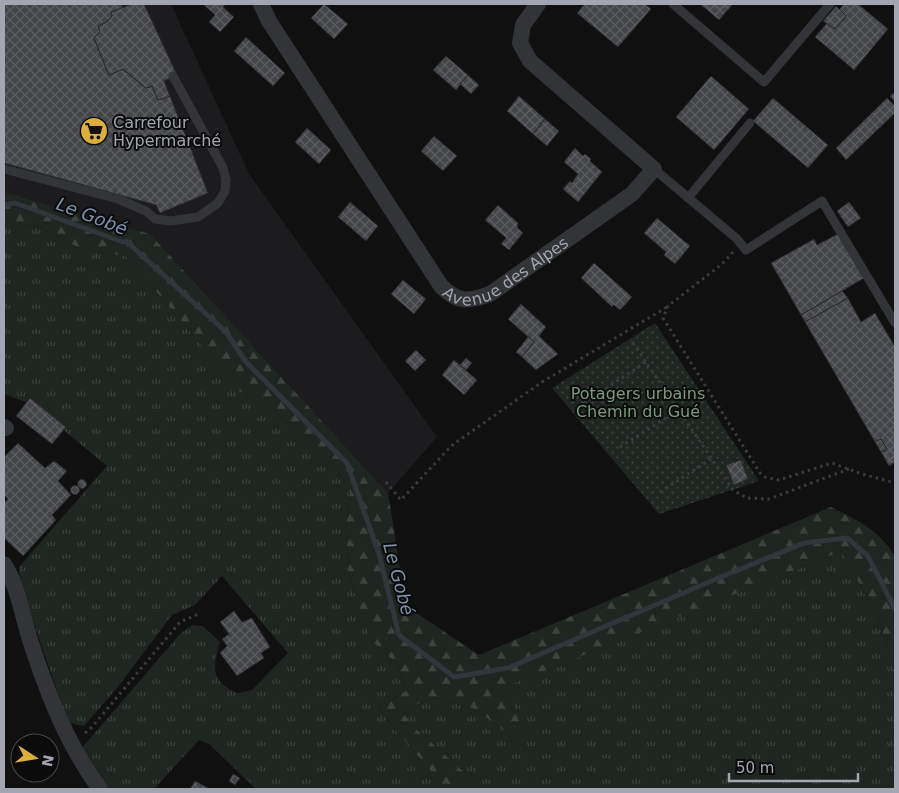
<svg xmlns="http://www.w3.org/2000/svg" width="899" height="793" font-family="'DejaVu Sans',sans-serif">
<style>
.built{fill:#1c1c1e}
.grass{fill:url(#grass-tufts)}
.forest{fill:url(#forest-firs)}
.park{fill:url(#park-dots)}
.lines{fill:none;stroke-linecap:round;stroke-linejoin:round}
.stream{stroke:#2f363c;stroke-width:5}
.building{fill:url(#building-cross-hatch);stroke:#2a2a2d}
.path{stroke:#3a3b3e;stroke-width:3;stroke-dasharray:2.5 4;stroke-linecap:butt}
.service{stroke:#333438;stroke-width:9}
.minor{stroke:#333438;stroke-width:16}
.labels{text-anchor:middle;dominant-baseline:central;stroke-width:4;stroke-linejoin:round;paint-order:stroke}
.poi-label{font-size:16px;fill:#a3a6b0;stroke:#0b0b0c;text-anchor:start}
.street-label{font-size:16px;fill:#a3a6b0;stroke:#0b0b0c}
.park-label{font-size:16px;fill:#7c997f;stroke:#0b0b0c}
.water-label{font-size:18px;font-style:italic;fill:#7d92a8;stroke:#0b0b0c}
</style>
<defs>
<pattern id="grass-tufts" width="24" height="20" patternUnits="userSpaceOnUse" patternTransform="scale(1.25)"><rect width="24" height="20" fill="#1f2520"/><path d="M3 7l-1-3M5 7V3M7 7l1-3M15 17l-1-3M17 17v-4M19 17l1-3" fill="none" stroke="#3c423e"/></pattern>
<pattern id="forest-firs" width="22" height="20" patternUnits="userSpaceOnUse" patternTransform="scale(1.25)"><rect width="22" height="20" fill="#1f2520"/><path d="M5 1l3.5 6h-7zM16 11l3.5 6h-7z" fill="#3c423e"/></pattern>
<pattern id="park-dots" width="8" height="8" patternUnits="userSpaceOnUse" patternTransform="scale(1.25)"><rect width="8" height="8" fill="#1f2520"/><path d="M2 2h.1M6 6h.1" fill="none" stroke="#3c423e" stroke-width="1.8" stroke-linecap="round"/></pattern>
<pattern id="building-cross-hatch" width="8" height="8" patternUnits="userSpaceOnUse" patternTransform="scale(1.25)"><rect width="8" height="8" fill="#444549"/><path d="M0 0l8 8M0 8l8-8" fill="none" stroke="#5c5d61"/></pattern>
</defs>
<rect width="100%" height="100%" fill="#101011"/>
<path class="built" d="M4,4H171L249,174L437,437L388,493L150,234L4,192Z"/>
<path class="grass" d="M4,222L38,226L83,250L126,256L221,368L237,390L274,410L342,476L350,493L346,530L349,573L362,619L373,642L398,665L406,691L378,707L400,735L445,786L417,730L402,712L432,697L475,709L528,749L506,686L842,551L879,621L895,671V789H256L209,744L199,740L154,789H106L81,749L180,634L192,625L203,626L220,642C212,666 211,683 238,693L252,690L288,653L222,576L195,605L172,615L117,688L84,726L68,723L20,583L19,567L107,466L33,405L4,394Z"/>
<path class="forest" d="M4,192L150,234L388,493L406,606L479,655L831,507C859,521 878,529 895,556V671L879,621L842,551L507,686L529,750L475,709L432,697L402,712L417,730L465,773L463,788L444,786L400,735L378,707L406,691L398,665L373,642L362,619L349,573L346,530L350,493L342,476L274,410L237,390L221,368L126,256L83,250L38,226L4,222Z"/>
<path class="park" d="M655,323L759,481L659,514L552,388Z"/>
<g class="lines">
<path class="stream" d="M4,205L15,203L123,242L126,241L226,332L246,362L347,463L379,554L399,635L454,677L508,668L716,579L804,543L847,538L868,556L895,609"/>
</g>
<g class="building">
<path d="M4,4H121L123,8L111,12L112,16L107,22L98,26L100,31L94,38L109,75L123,69L146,88L152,86L158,100L170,96L208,193L160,213L156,205L4,163Z"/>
<path d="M132,4H144L177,75L164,81L170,96L158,100L152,86L146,88L123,69L109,75L94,38L100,31L98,26L107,22L112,16L111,12Z"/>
<path d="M203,4H226L223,7L234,17L220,32L209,22L215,15Z"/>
<path d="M324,4L348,24L334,39L311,18Z"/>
<path d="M585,4H645L651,9L618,47L577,13Z"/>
<path d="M700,4H733L719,20Z"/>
<path d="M844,4H858L888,29L854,70L815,37L828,22L835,29L846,16L839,10Z"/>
<path d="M836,6L846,16L835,29L823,21Z"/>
<path d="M246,37L285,73L273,86L234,51Z"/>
<path d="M446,56L468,75L456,90L433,70Z"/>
<path d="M468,75L479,85L471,94L460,84Z"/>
<path d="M711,76L749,109L714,150L676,117Z"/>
<path d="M895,92V102L890,96Z"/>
<path d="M519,96L545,119L533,134L507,111Z"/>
<path d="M773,98L828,145L808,168L753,121Z"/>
<path d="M887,98L895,106V113L846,160L836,148Z"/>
<path d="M545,119L559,131L547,146L533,134Z"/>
<path d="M307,128L331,150L319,164L295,142Z"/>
<path d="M434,136L457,156L443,171L421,151Z"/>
<path d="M575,148L583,156L585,154L591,159L590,161L602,172L578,202L563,189L570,181L572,183L578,174L564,162Z"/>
<path d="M350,202L378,226L366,241L338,217Z"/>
<path d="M849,202L861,218L848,227L837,211Z"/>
<path d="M498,205L518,223L517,227L523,233L509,250L501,244L506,238L485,220Z"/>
<path d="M657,218L690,246L675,264L664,255L666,252L644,233Z"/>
<path d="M838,234L864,278L801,315L771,263L814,239L817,245Z"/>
<path d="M594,263L632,297L620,310L614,305L612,307L581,278Z"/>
<path d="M403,280L426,299L414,314L391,294Z"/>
<path d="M842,291L848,298L805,322L801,315Z"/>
<path d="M848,298L861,322L875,313L895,347V462L889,466L881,452L887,449L881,439L875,442L805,322Z"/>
<path d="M521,304L546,327L539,336L558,354L536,370L522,357L534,342L508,319Z"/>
<path d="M528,337L534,342L522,357L516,352Z"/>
<path d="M416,350L426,360L415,371L405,361Z"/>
<path d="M466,358L472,363L466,370L460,365Z"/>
<path d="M454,360L477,380L464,395L442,375Z"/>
<path d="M30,398L66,427L52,444L16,416Z"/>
<path d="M881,439L887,449L881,452L875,442Z"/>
<path d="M18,443L45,468L54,461L67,471L58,481L71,495L52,515L56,520L23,556L4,538V503L8,499L4,495V457Z"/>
<path d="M741,460L748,479L734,485L726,465Z"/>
<circle cx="82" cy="484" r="4.5"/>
<circle cx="75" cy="490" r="4.5"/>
<path d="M234,611L242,622L252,618L270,647L261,653L264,658L237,676L220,653L227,646L222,639L229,634L220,622Z"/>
<path d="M233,774L240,778L235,785L229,781Z"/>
<path d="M195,781L210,789H190Z"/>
</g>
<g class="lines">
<g class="path">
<path d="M733,252L722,264L668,306L663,318L760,473L765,477L779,480L832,463L862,474L895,483"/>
<path d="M633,343L733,490L747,498L769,499L849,469"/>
<path d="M584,403L646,362"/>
<path d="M620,447L679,410"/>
<path d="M386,482L401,500L451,446L542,382L667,307"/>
<path d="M660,492L711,459"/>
<path d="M85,733L92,727L180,622L199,614"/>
</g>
<g class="service">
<path d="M673,4L764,82L830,4"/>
<path d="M4,169L118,199L146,211L155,219L171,221L198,217L218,203L225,191L226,180L223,168L173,76"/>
<path d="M654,169L736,238L746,250L822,201L895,323"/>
<path d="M688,198L750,123"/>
</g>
<g class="minor">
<path id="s1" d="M261,4L269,21L441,286C458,303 468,302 490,294L632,194L654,169L530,61L520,43L523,25L538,4"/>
<path d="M4,427L6,428"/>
<path d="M4,564C18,586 22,615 30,640C47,692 67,745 100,789"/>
</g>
</g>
<defs>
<g id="supermarket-disc" transform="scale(1.4375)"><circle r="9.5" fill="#dbae3e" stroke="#0b0b0c"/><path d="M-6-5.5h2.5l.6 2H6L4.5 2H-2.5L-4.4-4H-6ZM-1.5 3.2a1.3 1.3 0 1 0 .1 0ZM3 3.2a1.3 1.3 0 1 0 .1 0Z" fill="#111"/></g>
</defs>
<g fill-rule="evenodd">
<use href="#supermarket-disc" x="94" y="131"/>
</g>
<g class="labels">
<g class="poi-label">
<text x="113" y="122">Carrefour<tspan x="113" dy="18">Hypermarché</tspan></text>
</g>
<g class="street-label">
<text stroke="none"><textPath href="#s1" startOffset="411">Avenue des Alpes</textPath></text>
</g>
<g class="park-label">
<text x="638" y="393">Potagers urbains<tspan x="638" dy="18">Chemin du Gué</tspan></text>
</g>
<g class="water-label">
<text transform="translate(92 216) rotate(21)">Le Gobé</text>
<text transform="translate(399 579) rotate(75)">Le Gobé</text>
</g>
</g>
<rect width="899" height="793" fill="none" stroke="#a3a6b0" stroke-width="10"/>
<g transform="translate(35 758) rotate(102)"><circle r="24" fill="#0b0b0c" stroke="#48494e"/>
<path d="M0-4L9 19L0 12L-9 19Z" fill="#dbae3e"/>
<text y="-8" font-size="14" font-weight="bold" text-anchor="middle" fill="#a3a6b0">N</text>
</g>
<path d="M729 773v8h129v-8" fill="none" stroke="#a3a6b0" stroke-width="2.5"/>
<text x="736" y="773" font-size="15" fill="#a3a6b0" stroke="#0b0b0c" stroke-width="4" paint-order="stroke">50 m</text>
</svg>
